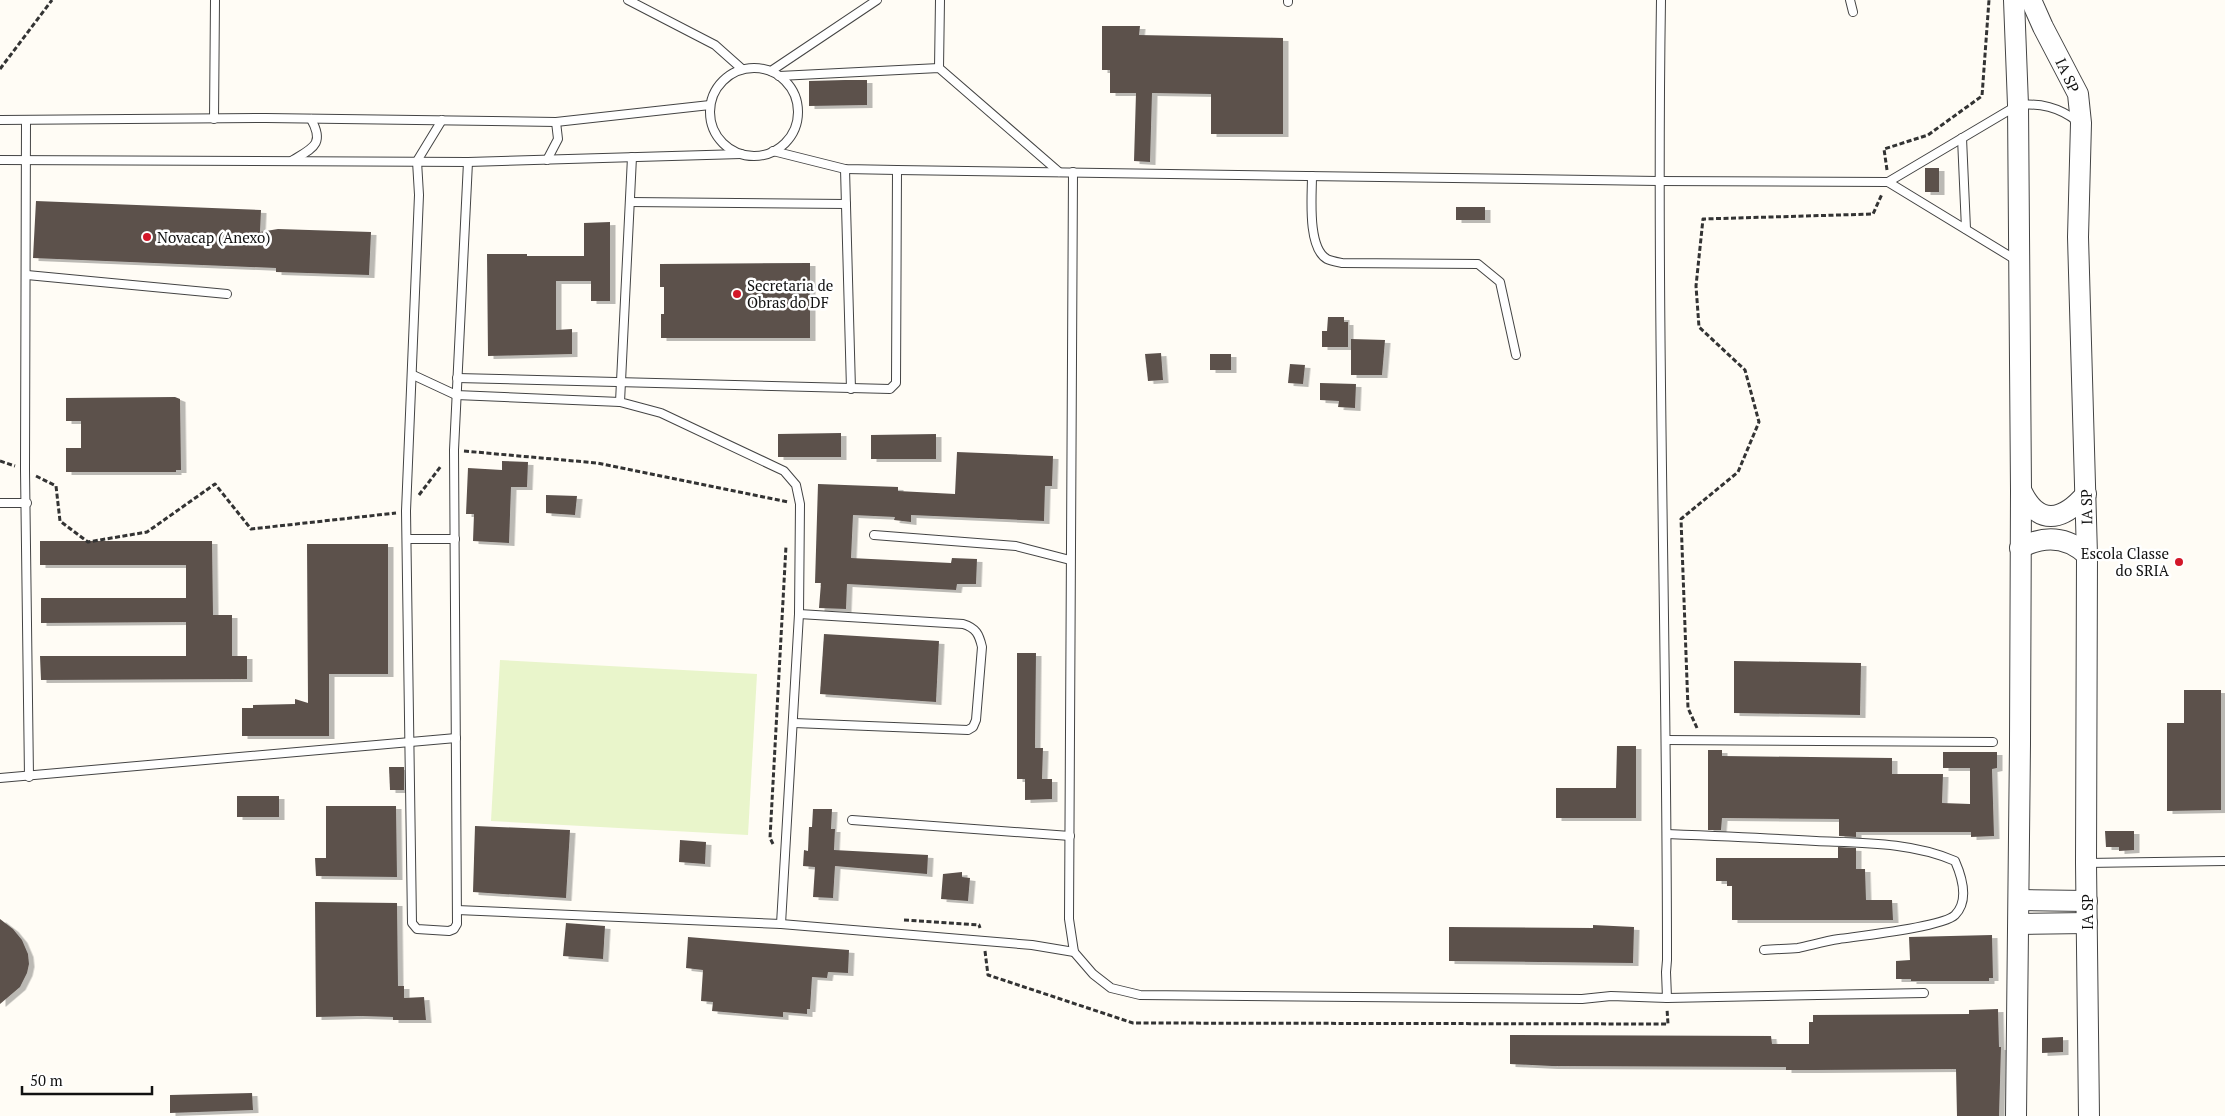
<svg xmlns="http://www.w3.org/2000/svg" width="2225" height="1116" font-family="'PT Serif',serif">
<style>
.pitch{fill:#e9f5cb}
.building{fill:#5b514c;filter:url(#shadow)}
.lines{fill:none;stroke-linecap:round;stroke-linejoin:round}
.service-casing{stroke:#444;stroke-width:10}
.tertiary-casing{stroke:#444;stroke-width:22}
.path{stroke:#333;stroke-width:3;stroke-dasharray:5 2.5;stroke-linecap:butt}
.service{stroke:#fff;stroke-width:8}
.tertiary{stroke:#fff;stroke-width:20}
.poi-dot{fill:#d31728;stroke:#fff;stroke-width:2}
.labels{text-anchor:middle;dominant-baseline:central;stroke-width:5;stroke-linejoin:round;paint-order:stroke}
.street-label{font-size:15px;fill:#111;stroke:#fff}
.poi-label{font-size:15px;fill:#111;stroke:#fff;text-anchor:start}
</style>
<defs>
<filter id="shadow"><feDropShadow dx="5.5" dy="3" stdDeviation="0" flood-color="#0004"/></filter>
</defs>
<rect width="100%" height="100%" fill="#fffcf5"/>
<path class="pitch" d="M500,660L757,674L748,835L491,821Z"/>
<g class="building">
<path d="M1102,26H1140L1139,35L1283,38V134H1211V94L1152,93L1150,162L1134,161L1136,93H1110V70H1102Z"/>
<path d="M845,80H867V105L809,106V81Z"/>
<rect x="1925" y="168" width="14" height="24"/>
<path d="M36,201L261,210L260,232L278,229L371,232L369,275L276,272V268L33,258Z"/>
<rect x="1456" y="207" width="29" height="13"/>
<path d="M610,222V301H591V281H556V330L572,329V354L488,356L487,254H527V256H584V223Z"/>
<path d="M810,263V338H661V314H664V287H660V264Z"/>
<path d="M1328,317H1344V322H1348V347H1322V331H1327Z"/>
<path d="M1351,339L1385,340L1382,375H1351Z"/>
<path d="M1161,353L1163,380L1148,381L1145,354Z"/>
<rect x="1210" y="354" width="21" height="16"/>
<path d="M1290,364L1305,365L1303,384L1288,383Z"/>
<path d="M1320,383L1356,384L1355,408L1338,407L1339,401L1320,400Z"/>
<path d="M175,397L180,399L181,470H176V472H66V448H81V421H66V398Z"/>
<path d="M841,433V457H778V434Z"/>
<path d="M936,434V459H871V435Z"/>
<path d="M957,452L1053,456L1052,486H1045L1044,521L911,515V522L894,520L895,517L853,515L851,558L951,563L952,558L977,559L976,584H957L956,590L847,584L846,609L819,608L821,583H815L818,484L898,487V491L955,494Z"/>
<path d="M502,461L528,462L527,487H511L509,543L473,541L474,514H466L468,468L502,470Z"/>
<path d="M546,495L577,496L575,515L546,513Z"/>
<path d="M40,541H212L213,615H232V656H247V679L41,680L40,656H186V622L41,623V598H186V565H40Z"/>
<path d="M307,544H388V674H329V736H242V708H253V705L295,704V699L308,703Z"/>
<path d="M824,634L939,641L936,702L820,694Z"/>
<path d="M1017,653H1036L1035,748H1043L1042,779H1052V799L1025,800V779H1017Z"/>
<path d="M1734,661L1861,663L1860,715L1734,713Z"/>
<path d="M2184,690H2221V810L2167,811V723H2184Z"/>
<path d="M1617,746H1636V818H1556V788H1616Z"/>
<path d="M1708,750H1722V756L1892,758V774H1943L1942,803L1970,804V768H1943V752H1997V768L1992,769L1994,836L1971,837V832H1856V837L1839,836V819L1722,818L1721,830H1708Z"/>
<path d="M389,767H404V790H390Z"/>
<rect x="237" y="796" width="42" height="21"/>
<path d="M326,806H396L397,877L316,876L315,858H326Z"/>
<path d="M813,809H832L831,829H835L834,850L928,855L927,874L835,866L833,898L813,897L815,867L803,866L804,850L808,851L809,827H812Z"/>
<path d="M475,826L570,830L566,898L473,892Z"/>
<path d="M2105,831H2134V850L2119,851V847H2106Z"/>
<path d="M680,840L706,842L705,864L679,862Z"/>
<path d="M1838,847L1856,848V869H1865L1866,900H1892L1893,920H1732V886H1727V881H1716V858H1838Z"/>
<path d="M962,872V877L970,878L968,901L941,899L943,874Z"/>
<path d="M315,902L397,903L398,986H404V998L424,997L426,1020H393V1017L361,1016L316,1017Z"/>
<path d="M0,919L13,929L22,940L28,954L29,964L27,973L20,987L0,1004Z"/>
<path d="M566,923L605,926L603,959L563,956Z"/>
<path d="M1593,925L1634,927L1633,963L1449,961V927L1593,928Z"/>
<path d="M1992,935L1993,978H1989V981H1911V979H1896V961L1910,960L1909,937Z"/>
<path d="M688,937L849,950L848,973L828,972L827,978L812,977L810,1009H807V1014L783,1012V1017L712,1011L713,1002L701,1001L703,970L686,968Z"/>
<path d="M1998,1009L1999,1047H2001L1999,1116H1957L1956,1069L1815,1070H1786V1067L1552,1066L1510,1064V1035L1771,1036L1772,1044H1809V1022H1813V1015L1969,1014V1010Z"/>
<path d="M2063,1037V1052L2042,1053V1038Z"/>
<path d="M252,1093L253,1110L170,1113V1095Z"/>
</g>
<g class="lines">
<g class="service-casing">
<g id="service">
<path d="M628,0L715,45L742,69"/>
<path d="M1850,0L1853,12"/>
<path d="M1288,2V0"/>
<path d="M939,68L940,0"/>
<circle cx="754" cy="112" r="44"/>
<path d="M771,71L877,0"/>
<path d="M779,76L939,68L1059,172"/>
<path d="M214,119L215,0"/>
<path d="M0,120L266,118L556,122L710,105"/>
<path d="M26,120L25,470L29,777"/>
<path d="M442,120L417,161L419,195L406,511L412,923L417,929L449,931L454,929L457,924L454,450L468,162"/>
<path d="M1962,138L1966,229"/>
<path d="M773,151L845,169L897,170L1658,181L1888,182L2016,260"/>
<path d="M632,157L620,402L661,413L784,471L796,485L800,504L799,614L781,924"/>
<path d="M0,160L468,162L741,154"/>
<path d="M293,160C313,148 325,144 311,119"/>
<path d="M547,160L558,139L556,122"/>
<path d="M845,169L851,389"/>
<path d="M1073,172L1069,919L1074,952L1093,974L1111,988L1140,995L1582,999L1611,996L1667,998L1666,972L1667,960C1667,640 1656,320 1661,0"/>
<path d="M1312,176C1312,195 1307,248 1327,259C1331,261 1337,262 1342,263L1478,264L1500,282L1516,355"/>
<path d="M1888,182L2018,105C2041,103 2058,107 2077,121"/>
<path d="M630,202L846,204"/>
<path d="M27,275L227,294"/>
<path d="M413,375L456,395L620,402"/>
<path d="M457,378L890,389L896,383L897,170"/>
<path d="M0,503H27"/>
<path d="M874,535L1016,546L1070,560"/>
<path d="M407,539H455"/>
<path d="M794,723L968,730L973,727L976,720L982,647C979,634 976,628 963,624L799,614"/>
<path d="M1666,740L1993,742"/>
<path d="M0,778L456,738"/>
<path d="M852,820L1070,836"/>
<path d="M1667,834C1717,836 1766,838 1816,841C1861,843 1912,842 1955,861C1962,877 1969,901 1955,915C1943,927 1859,936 1839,939C1825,941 1812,945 1798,948C1787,949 1775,949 1764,950"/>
<path d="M2086,863L2225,861"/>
<path d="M457,910L781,924L1032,945L1074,952"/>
<path d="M1667,998L1924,993"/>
</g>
</g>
<g class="tertiary-casing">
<g id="tertiary">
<path d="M2014,0L2018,105L2021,490L2020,744L2016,1116"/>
<path d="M2031,0L2043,27L2078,94L2081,123L2078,237L2087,555L2086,863L2089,1116"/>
<path d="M2021,490C2038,526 2062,522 2086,494"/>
<path d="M2020,548C2044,535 2067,536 2087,555"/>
<path d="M2019,900L2087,901"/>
<path d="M2019,924L2087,923"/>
</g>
</g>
<g class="path">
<path d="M0,69L52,0"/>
<path d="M1887,170L1884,149L1928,135L1982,96L1989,0"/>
<path d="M464,451L597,463L788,502"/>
<path d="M0,461L15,466"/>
<path d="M36,476L56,486L60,521L88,542L147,532L215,484L251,529L396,513"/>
<path d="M419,495L441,466"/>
<path d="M1697,728L1688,708L1681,519L1738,472L1759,422L1745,370L1699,327L1696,286L1703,219L1873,214L1882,194"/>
<path d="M773,844L770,838L786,546"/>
<path d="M904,920L979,925L980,928"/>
<path d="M985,951L988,975L1133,1023L1668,1024L1667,1009"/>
</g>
<use href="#service" class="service"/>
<use href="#tertiary" class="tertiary"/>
</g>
<g class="poi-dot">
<circle cx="147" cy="237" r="5"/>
<circle cx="737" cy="294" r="5"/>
<circle cx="2179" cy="562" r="5"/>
</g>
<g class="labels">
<g class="street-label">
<text transform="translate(2068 75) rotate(65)">IA SP</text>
<text transform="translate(2086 507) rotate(-91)">IA SP</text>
<text transform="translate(2087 912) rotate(-90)">IA SP</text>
</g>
<g class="poi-label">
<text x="157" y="237">Novacap (Anexo)</text>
<text x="747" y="285">Secretaria de<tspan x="747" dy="17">Obras do DF</tspan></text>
<text x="2169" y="553" text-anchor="end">Escola Classe<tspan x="2169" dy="17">do SRIA</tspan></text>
</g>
</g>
<path d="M22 1086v8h130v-8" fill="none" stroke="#111111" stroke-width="2.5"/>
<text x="30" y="1086" font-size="15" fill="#111111" stroke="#ffffff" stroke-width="4" paint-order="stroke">50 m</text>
</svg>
